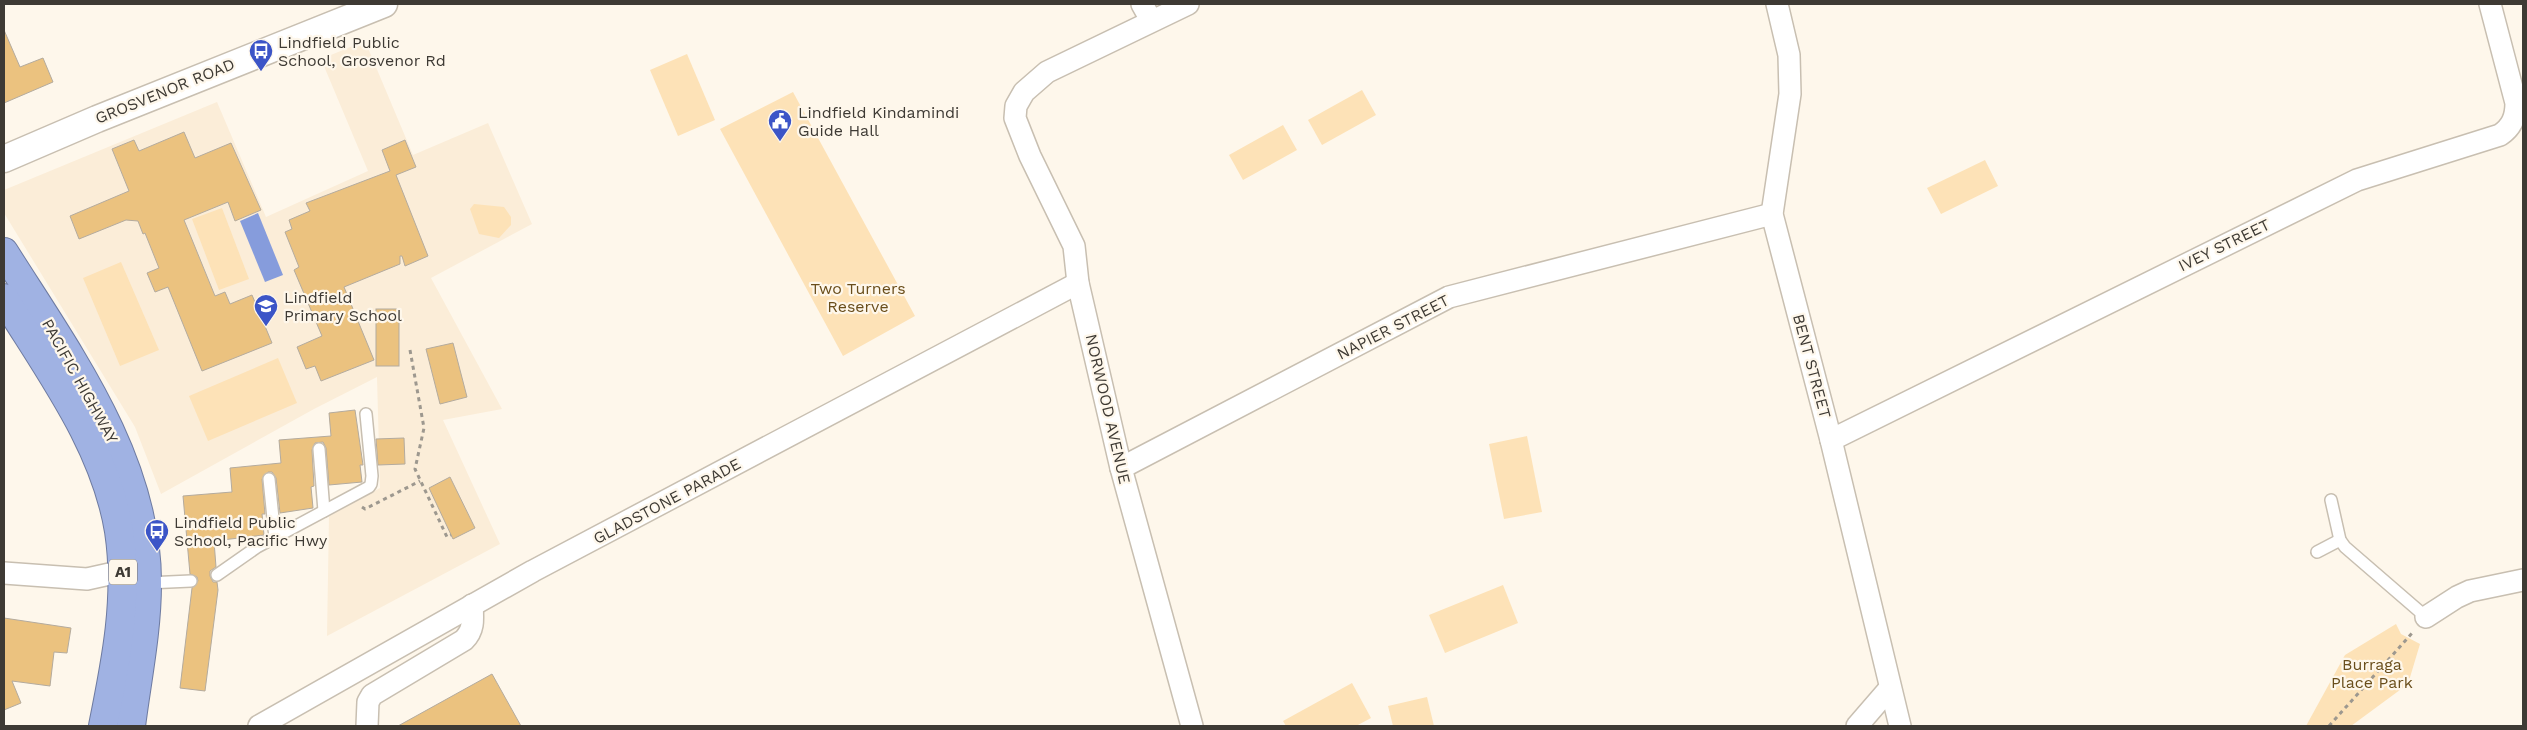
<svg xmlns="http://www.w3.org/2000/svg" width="2527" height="730" font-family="'Work Sans',sans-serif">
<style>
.built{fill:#fbedd8}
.green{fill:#fde2b7}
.water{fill:#869cdc}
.building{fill:#ebc27f;stroke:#b4ab9e}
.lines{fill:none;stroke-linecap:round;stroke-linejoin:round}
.service-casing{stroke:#c8bfb1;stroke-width:14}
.minor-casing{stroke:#c8bfb1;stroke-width:24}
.tertiary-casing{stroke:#c8bfb1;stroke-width:29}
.trunk-casing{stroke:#6e7ba1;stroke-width:30}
.path{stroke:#9d988f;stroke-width:3;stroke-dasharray:4 4;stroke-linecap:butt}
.service{stroke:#fff;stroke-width:11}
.minor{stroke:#fff;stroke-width:21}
.tertiary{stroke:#fff;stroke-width:26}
.trunk{stroke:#a0b2e3;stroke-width:28}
.labels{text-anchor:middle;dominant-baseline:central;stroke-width:4.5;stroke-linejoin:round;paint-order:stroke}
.shield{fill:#fef7eb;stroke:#78736b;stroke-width:1}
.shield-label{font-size:15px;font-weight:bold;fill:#3e3a34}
.poi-label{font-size:16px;fill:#3e3a34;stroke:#fef7eb;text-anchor:start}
.street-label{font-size:16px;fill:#3e3a34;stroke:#fef7eb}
.park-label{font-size:16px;fill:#6a4e1b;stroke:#fef7eb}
</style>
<rect width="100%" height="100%" fill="#fef7eb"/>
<path class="built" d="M365,41L413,155L488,123L532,224L431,278L502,409L443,420L500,544L327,636L329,516L380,488L377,377L314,409L161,494L135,427L4,213V190L217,102L266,217L368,171L321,59Z"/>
<g class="green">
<path d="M687,54L715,120L678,136L650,70Z"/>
<path d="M1362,90L1376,115L1322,145L1308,120Z"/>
<path d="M793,92L915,316L843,356L720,129Z"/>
<path d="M1283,125L1297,150L1243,180L1229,155Z"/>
<path d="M1985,160L1998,186L1941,214L1927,188Z"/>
<path d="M474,204L504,207L511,217V225L499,238L479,234L470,209Z"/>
<path d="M222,208L249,279L219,290L192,219Z"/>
<path d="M121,262L159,350L120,366L83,278Z"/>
<path d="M278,358L297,403L208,441L189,396Z"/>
<path d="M1527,436L1542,512L1504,519L1489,444Z"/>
<path d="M1503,585L1518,623L1445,653L1429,615Z"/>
<path d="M2396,624L2401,634L2420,644L2408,684L2351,726H2306L2345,655Z"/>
<path d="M1352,683L1371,718L1356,726H1286L1283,721Z"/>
<path d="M1427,697L1434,726H1393L1388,706Z"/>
</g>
<path class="water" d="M258,213L283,275L265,282L240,221Z"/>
<g class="building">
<path d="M4,30L20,67L43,58L53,82L4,103Z"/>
<path d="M184,132L195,158L231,143L261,210L235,221L228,202L184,220L215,296L225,292L230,304L252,295L272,343L202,371L168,287L155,292L147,273L159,268L145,233L143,234L138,221L126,220L79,239L70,216L129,191L112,149L134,140L139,151Z"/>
<path d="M405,140L416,167L396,175L428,256L405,266L402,256H400V264L344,287L374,360L321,381L315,366L306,369L297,347L322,336L294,270L299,267L285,232L292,229L289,220L310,211L306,203L390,171L382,150Z"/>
<rect x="376" y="309" width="23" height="57"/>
<path d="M453,343L467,397L440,404L426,349Z"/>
<path d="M355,410L363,465H360L362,482L329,485L326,448L323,442L315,443L312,450L314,486L311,487L313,508L280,513L276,478L272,472H268L262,479L265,514H262L264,535L214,541L216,567L210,571V576L213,582H217L218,590L205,691L180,688L192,588L198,581L197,577L190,574L183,496L232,492L230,468L281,463L279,440L331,436L329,413Z"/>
<path d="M404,438L405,464L378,465L376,439Z"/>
<path d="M450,477L475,528L453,539L429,488Z"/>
<path d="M4,618L71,628L67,653L54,652L50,686L12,681L21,703L4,710Z"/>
<path d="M492,674L521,726H398Z"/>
</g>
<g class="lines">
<g class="service-casing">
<g id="service">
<path d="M319,449L324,511"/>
<path d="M269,479L275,538"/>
<path d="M2331,500L2340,540L2345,547L2426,617"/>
<path d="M2317,552L2340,540"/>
<path d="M217,575L257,547L369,487L371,484L372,476L366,414"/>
<path d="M147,583L191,581"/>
</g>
</g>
<g class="minor-casing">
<g id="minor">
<path d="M1142,4L1151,20"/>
<path d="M1188,4L1047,72L1024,92L1016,106L1015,118L1030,156L1074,246L1078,283L1121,468L1192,726"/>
<path d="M1777,4L1789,55L1790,94L1772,214L1831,440L1900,726"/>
<path d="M1831,440L2357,180L2500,135C2512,127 2516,117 2516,103L2490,4"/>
<path d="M1121,468L1449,297L1772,214"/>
<path d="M4,573L87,579L123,571"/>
<path d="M2426,617L2457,597L2470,591L2523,580"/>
<path d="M259,726L533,571L1078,283"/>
<path d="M367,726L368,702L372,695L464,640C474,630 473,620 472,605"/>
<path d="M1857,726L1889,689"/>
</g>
</g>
<g class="tertiary-casing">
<path id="tertiary" d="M4,159L97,119L384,4"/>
</g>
<g class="trunk-casing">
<g id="trunk">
<path d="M4,252C67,352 148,460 147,584C147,631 137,679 131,726"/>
<path d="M4,298C49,371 105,445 119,531C129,597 116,662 103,726"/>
</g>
</g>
<g class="path">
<path d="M410,350L424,428L415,469L447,537L451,535"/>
<path d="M362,507L365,509L420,481"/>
<path d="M2329,726L2414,631"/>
</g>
<use href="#service" class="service"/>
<use href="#minor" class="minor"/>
<use href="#tertiary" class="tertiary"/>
<use href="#trunk" class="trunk"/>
</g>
<defs>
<g id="bus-pin" transform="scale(1.25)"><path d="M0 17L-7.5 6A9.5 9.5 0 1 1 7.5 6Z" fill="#3c55c7" stroke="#fef7eb"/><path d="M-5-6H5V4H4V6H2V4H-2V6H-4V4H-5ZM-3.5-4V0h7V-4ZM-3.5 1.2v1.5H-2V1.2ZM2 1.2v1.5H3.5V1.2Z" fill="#fff"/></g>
<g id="civic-pin" transform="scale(1.25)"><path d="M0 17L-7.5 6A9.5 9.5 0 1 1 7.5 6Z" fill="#3c55c7" stroke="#fef7eb"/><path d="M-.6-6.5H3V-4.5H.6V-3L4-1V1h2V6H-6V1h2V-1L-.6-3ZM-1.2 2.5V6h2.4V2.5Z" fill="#fff"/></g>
<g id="school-pin" transform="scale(1.25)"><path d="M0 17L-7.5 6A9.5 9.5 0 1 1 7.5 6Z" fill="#3c55c7" stroke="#fef7eb"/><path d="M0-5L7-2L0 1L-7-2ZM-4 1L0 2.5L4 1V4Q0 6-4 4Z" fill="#fff"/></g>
</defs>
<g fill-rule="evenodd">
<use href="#bus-pin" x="261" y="51"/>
<use href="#civic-pin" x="780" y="121"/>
<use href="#school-pin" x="266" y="306"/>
<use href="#bus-pin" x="157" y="531"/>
</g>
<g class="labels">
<rect class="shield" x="109" y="559.5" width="28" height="25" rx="4"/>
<g class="shield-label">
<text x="123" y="572">A1</text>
</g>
<g class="poi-label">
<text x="278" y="42">Lindfield Public<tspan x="278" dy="18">School, Grosvenor Rd</tspan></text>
<text x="798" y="112">Lindfield Kindamindi<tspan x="798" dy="18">Guide Hall</tspan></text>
<text x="284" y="297">Lindfield<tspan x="284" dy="18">Primary School</tspan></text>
<text x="174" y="522">Lindfield Public<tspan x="174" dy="18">School, Pacific Hwy</tspan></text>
</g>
<g class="street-label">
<text transform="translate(165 91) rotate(-22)">GROSVENOR ROAD</text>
<text transform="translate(2224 245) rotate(-26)">IVEY STREET</text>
<text transform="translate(1393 327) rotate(-27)">NAPIER STREET</text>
<text transform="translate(1812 366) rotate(75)">BENT STREET</text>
<text transform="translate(80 381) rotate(61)">PACIFIC HIGHWAY</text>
<text transform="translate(1108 409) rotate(77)">NORWOOD AVENUE</text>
<text transform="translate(667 501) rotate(-28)">GLADSTONE PARADE</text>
</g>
<g class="park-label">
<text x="858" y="288">Two Turners<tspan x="858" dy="18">Reserve</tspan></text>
<text x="2372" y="664">Burraga<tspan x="2372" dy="18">Place Park</tspan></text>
</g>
</g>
<rect width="2527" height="730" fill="none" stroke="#3e3a34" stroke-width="10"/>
</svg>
